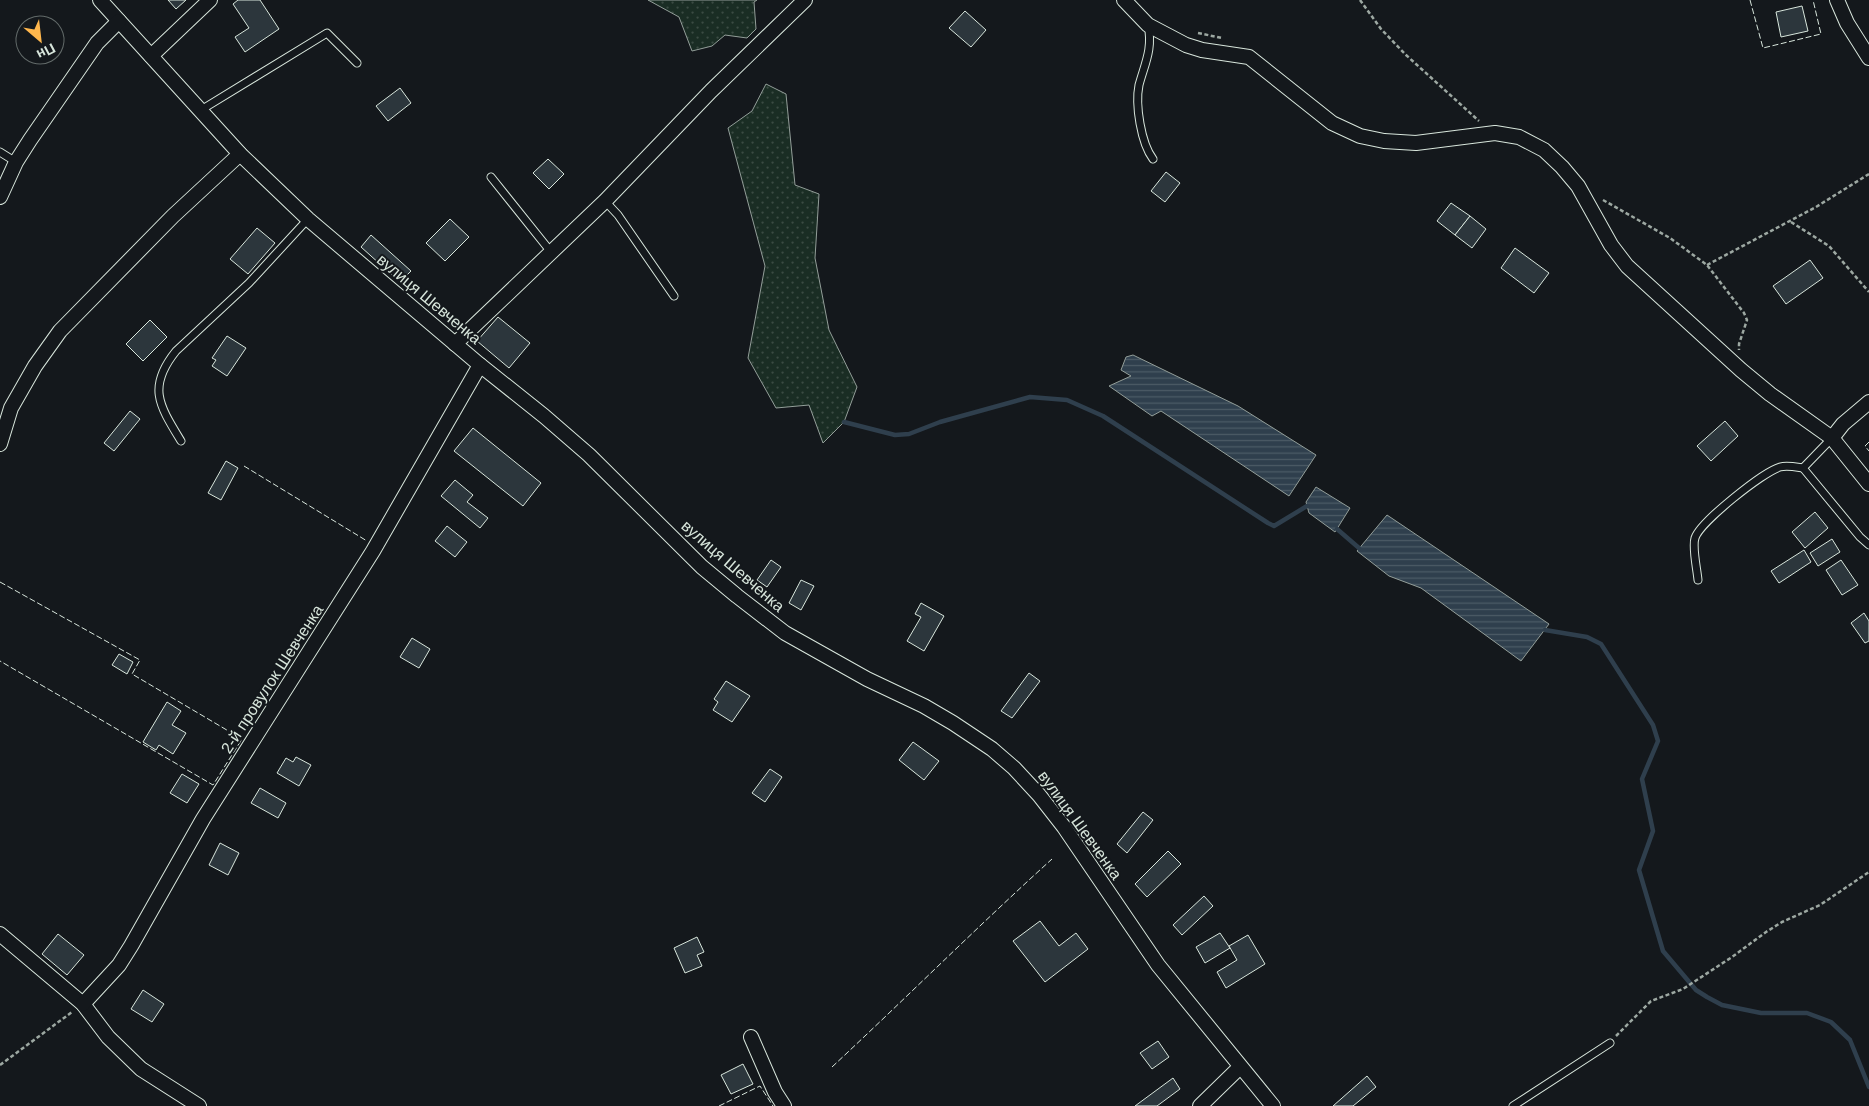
<svg xmlns="http://www.w3.org/2000/svg" width="1869" height="1106" font-family="Helvetica,sans-serif">
<style>
.grass{fill:url(#grass-dots);stroke:#939e99}
.water{fill:url(#water-rules);stroke:#939e99}
.lines{fill:none;stroke-linecap:round;stroke-linejoin:round}
.stream{stroke:#2f3f4d;stroke-width:4.5}
.building{fill:#2c363c;stroke:#d8e6dc}
.lane-casing{stroke:#d8e6dc;stroke-width:9}
.street-casing{stroke:#d8e6dc;stroke-width:16}
.path{stroke:#9da8a2;stroke-width:2.5;stroke-dasharray:4 2.5;stroke-linecap:butt}
.lane{stroke:#14181c;stroke-width:7}
.street{stroke:#14181c;stroke-width:14}
.fence{stroke:#d8e6dc;stroke-width:1;stroke-dasharray:6 2.5;stroke-linecap:butt}
.labels{text-anchor:middle;dominant-baseline:central;stroke-width:4;stroke-linejoin:round;paint-order:stroke}
.street-label{font-size:16px;fill:#d8e6dc;stroke:#14181c}
</style>
<defs>
<pattern id="grass-dots" width="8" height="8" patternUnits="userSpaceOnUse" patternTransform="scale(1.25)"><rect width="8" height="8" fill="#1a2d24"/><path d="M2 2h.1M6 6h.1" fill="none" stroke="#3b4b43" stroke-width="1.8" stroke-linecap="round"/></pattern>
<pattern id="water-rules" width="6" height="5" patternUnits="userSpaceOnUse" patternTransform="scale(1.25)"><rect width="6" height="5" fill="#2f3f4d"/><path d="M0 2.5h6" fill="none" stroke="#4c5b66"/></pattern>
</defs>
<rect width="100%" height="100%" fill="#14181c"/>
<g class="grass">
<path d="M648,0H757L754,2L756,29L747,38L725,35L712,46L692,51L679,17Z"/>
<path d="M766,84L786,94L795,185L819,194L815,258L829,330L857,387L844,422L823,443L809,405L776,408L748,358L765,266L728,128L752,111Z"/>
</g>
<g class="water">
<path d="M1133,355L1238,406L1316,455L1289,496L1161,411L1152,416L1109,386L1131,376L1121,370L1126,357Z"/>
<path d="M1316,487L1350,508L1335,532L1309,513L1306,502Z"/>
<path d="M1387,515L1549,624L1521,661L1421,588L1389,576L1357,551Z"/>
</g>
<g class="lines">
<g class="stream">
<path d="M844,422L895,435L909,434L940,422L1030,397L1067,400L1103,416L1268,523L1274,526L1307,506"/>
<path d="M1337,529L1359,548"/>
<path d="M1545,630L1587,637L1601,644L1653,725L1658,741L1642,779L1653,831L1639,870L1663,951L1696,990L1707,997L1722,1005L1761,1013H1807L1831,1022L1850,1040L1869,1087"/>
</g>
</g>
<g class="building">
<path d="M168,0H186L176,9Z"/>
<path d="M238,0H260L279,29L245,52L235,37L249,28L233,4Z"/>
<path d="M1802,6L1808,31L1781,37L1776,12Z"/>
<path d="M965,11L986,30L971,47L949,28Z"/>
<path d="M400,88L411,103L388,121L376,106Z"/>
<path d="M548,159L564,174L549,189L533,173Z"/>
<path d="M1166,172L1180,183L1165,202L1151,191Z"/>
<path d="M1451,203L1470,216L1455,235L1437,221Z"/>
<path d="M1470,216L1486,229L1472,248L1455,235Z"/>
<path d="M450,219L469,237L445,261L426,243Z"/>
<path d="M257,228L275,243L248,274L230,259Z"/>
<path d="M371,235L411,271L400,282L361,247Z"/>
<path d="M1515,248L1549,273L1534,293L1501,268Z"/>
<path d="M1810,260L1823,278L1786,304L1773,286Z"/>
<path d="M498,317L530,343L509,368L477,341Z"/>
<path d="M150,320L167,337L143,361L126,344Z"/>
<path d="M227,336L246,348L227,376L212,366L216,360L212,358Z"/>
<path d="M130,411L140,419L114,451L104,443Z"/>
<path d="M1725,421L1738,436L1711,461L1697,446Z"/>
<path d="M473,428L541,483L523,506L454,451Z"/>
<path d="M226,461L238,468L221,500L208,493Z"/>
<path d="M455,480L473,495L467,502L488,518L480,528L441,496Z"/>
<path d="M1815,512L1828,528L1805,548L1792,532Z"/>
<path d="M447,526L467,542L455,557L435,541Z"/>
<path d="M1832,539L1840,552L1818,566L1810,553Z"/>
<path d="M1804,550L1811,562L1779,583L1771,571Z"/>
<path d="M771,560L781,567L767,587L757,580Z"/>
<path d="M1841,560L1858,585L1842,595L1826,570Z"/>
<path d="M801,580L814,586L801,610L789,603Z"/>
<path d="M921,603L944,616L924,651L907,641L921,617L915,614Z"/>
<path d="M1864,613L1869,621V641L1865,643L1851,623Z"/>
<path d="M412,638L430,649L419,668L400,657Z"/>
<path d="M119,654L133,662L127,674L112,665Z"/>
<path d="M1029,673L1040,681L1012,718L1001,711Z"/>
<path d="M726,681L750,696L732,722L713,710L718,702L714,699Z"/>
<path d="M167,702L181,711L172,725L186,733L173,754L159,745L156,750L143,742Z"/>
<path d="M913,742L939,761L924,780L899,760Z"/>
<path d="M296,757L311,765L299,786L277,773L286,758L293,762Z"/>
<path d="M770,769L782,777L765,802L752,793Z"/>
<path d="M182,774L199,784L187,803L170,793Z"/>
<path d="M260,788L286,803L278,818L251,803Z"/>
<path d="M1143,812L1153,820L1127,853L1117,844Z"/>
<path d="M220,843L239,853L228,875L209,865Z"/>
<path d="M1168,851L1181,864L1147,897L1135,884Z"/>
<path d="M1204,896L1213,906L1182,935L1173,925Z"/>
<path d="M1040,921L1059,946L1076,933L1088,949L1045,982L1013,941Z"/>
<path d="M1220,933L1230,948L1205,963L1196,947Z"/>
<path d="M58,934L84,955L67,975L42,954Z"/>
<path d="M1248,935L1265,964L1226,988L1217,972L1237,960L1229,946Z"/>
<path d="M697,937L704,952L697,955L702,966L685,973L674,948Z"/>
<path d="M143,990L164,1004L152,1022L131,1009Z"/>
<path d="M1158,1041L1169,1057L1152,1069L1140,1053Z"/>
<path d="M743,1064L753,1084L731,1094L721,1075Z"/>
<path d="M1367,1076L1376,1087L1353,1106H1333Z"/>
<path d="M1173,1078L1180,1089L1157,1106H1135Z"/>
</g>
<g class="lines">
<g class="lane-casing">
<g id="lane">
<path d="M1148,25C1153,49 1145,63 1139,85C1135,105 1141,143 1153,159"/>
<path d="M201,110L327,33L357,63"/>
<path d="M0,152L16,162"/>
<path d="M491,177L551,252"/>
<path d="M605,201L618,215L674,296"/>
<path d="M1832,438L1803,468L1860,537L1869,545"/>
<path d="M181,441C159,405 147,387 176,351L249,283L308,219"/>
<path d="M1698,580C1697,569 1692,547 1695,538C1700,522 1763,472 1780,467C1787,465 1796,467 1803,468"/>
<path d="M1513,1106L1610,1043"/>
</g>
</g>
<g class="street-casing">
<g id="street">
<path d="M100,0L240,154L308,219L480,365L544,416L589,455L702,567L737,596L785,633L867,679L924,706L953,723L992,749L1014,768L1039,795L1064,827L1158,965L1273,1106"/>
<path d="M1124,0L1148,25L1186,45L1202,50L1249,57L1332,123L1360,136L1384,141L1416,143L1495,133L1519,137L1544,150L1562,167L1578,186L1611,245L1627,266L1741,370L1770,394L1832,438L1869,484"/>
<path d="M1837,0L1847,23L1869,58"/>
<path d="M151,56L210,0"/>
<path d="M0,197L16,162L30,140L97,43L119,21"/>
<path d="M455,344L605,201L711,91L805,0"/>
<path d="M1832,438L1843,424L1869,402"/>
<path d="M0,444L11,408L35,366L60,331L173,216L240,154"/>
<path d="M0,934L83,1004L108,1037L141,1069L199,1106"/>
<path d="M83,1004L119,965L131,946L203,819L373,551L480,365"/>
<path d="M751,1037L775,1092L784,1106"/>
<path d="M1200,1106L1240,1067"/>
</g>
</g>
<g class="path">
<path d="M1360,0L1381,29L1406,55L1479,121"/>
<path d="M1198,33L1222,38"/>
<path d="M1603,200L1670,238L1707,265L1744,313L1747,320L1739,344V350"/>
<path d="M1791,222L1829,246L1869,292"/>
<path d="M1707,265L1816,207L1869,174"/>
<path d="M1616,1036L1651,1001L1683,989L1732,957L1766,932L1782,922L1820,905L1869,872"/>
<path d="M0,1065L72,1012"/>
</g>
<use href="#lane" class="lane"/>
<use href="#street" class="street"/>
<g class="fence">
<path d="M1750,0L1763,48L1821,34L1813,0"/>
<path d="M1869,442L1865,446L1869,451"/>
<path d="M244,466L367,541"/>
<path d="M0,582L140,660L132,674L242,739L213,785L0,661"/>
<path d="M832,1067C906,998 977,927 1052,859"/>
<path d="M719,1106L760,1086L773,1106"/>
</g>
</g>
<g class="labels">
<g class="street-label">
<text transform="translate(429 299) rotate(40)">вулиця Шевченка</text>
<text transform="translate(733 566) rotate(41)">вулиця Шевченка</text>
<text transform="translate(272 679) rotate(-57)">2-й провулок Шевченка</text>
<text transform="translate(1080 825) rotate(54)">вулиця Шевченка</text>
</g>
</g>
<g transform="translate(40 40) rotate(152)"><circle r="24" fill="#14181c" stroke="#626a69"/>
<path d="M0-4L9 19L0 12L-9 19Z" fill="#ffb74d"/>
<text y="-8" font-size="14" font-weight="bold" text-anchor="middle" fill="#d8e6dc">Пн</text>
</g>
</svg>
